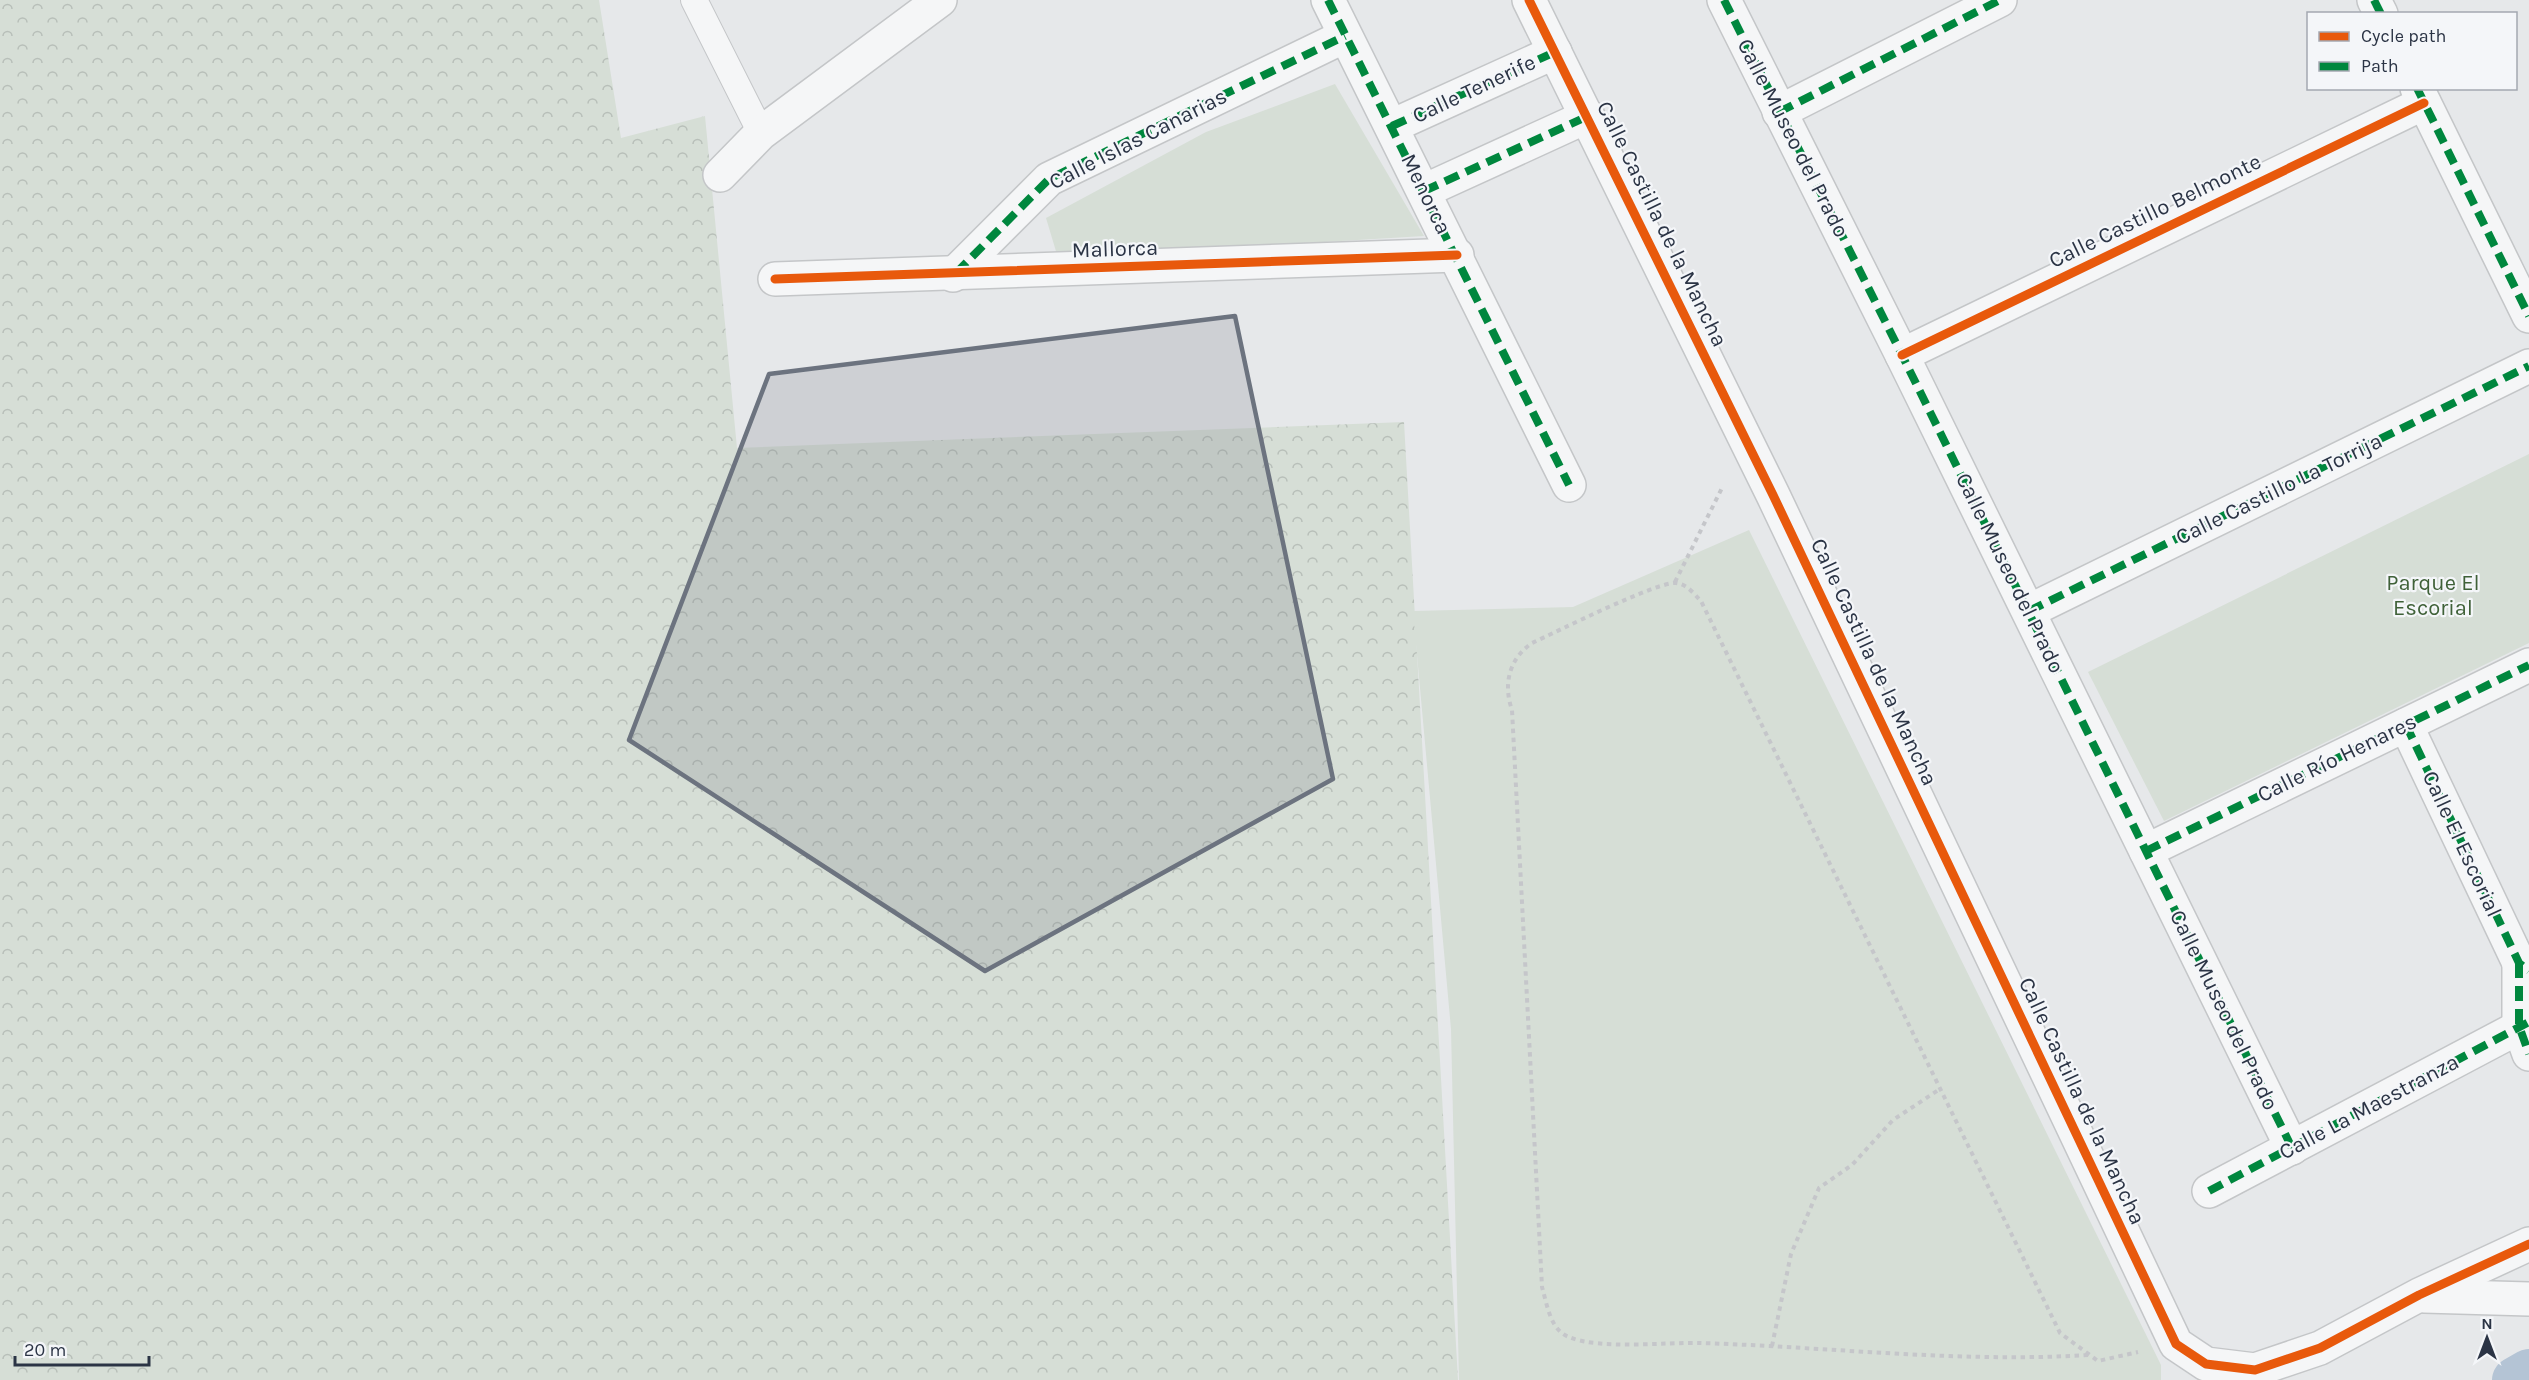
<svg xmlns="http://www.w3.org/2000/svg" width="2529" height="1380" font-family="Karla,sans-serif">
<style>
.forest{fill:url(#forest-crowns)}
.green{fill:#d6ded6}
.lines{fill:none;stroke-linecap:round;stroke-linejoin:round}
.canal{stroke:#b4c4d5;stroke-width:46}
.lane-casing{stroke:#c4c6c8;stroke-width:28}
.street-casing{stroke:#c4c6c8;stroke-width:36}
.path{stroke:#c5c6ca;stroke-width:4;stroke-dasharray:4.5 4.5;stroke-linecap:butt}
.lane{stroke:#f5f6f7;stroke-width:26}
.street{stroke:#f5f6f7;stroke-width:33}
.quiet{stroke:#00873e;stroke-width:8;stroke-dasharray:15 8;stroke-linecap:butt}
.cycleway-casing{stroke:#f4f6f9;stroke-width:13}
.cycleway{stroke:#e8590c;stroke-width:9}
.marked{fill:#6c737f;fill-opacity:0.2;stroke:#6c737f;stroke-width:4.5;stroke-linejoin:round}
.labels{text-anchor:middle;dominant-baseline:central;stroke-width:4.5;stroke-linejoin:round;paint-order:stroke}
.street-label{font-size:22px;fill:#2b3445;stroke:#f4f6f9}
.park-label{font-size:22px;fill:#3f6138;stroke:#f4f6f9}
</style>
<defs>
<pattern id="forest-crowns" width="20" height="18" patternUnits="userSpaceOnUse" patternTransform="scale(1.5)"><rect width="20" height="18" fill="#d6ded6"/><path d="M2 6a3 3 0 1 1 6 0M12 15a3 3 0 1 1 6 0" fill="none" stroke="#b8bfb9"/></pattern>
</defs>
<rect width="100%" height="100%" fill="#e6e8ea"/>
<path class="forest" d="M0,0H599L621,138L705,116L737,448L1404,422L1458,1380H0Z"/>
<g class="green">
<path d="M1335,84L1424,236L1058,258L1046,218L1206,132Z"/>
<path d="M2529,454V643L2164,821L2088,672Z"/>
<path d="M1749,530L2161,1365V1380H1459L1451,1029L1413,611L1573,607Z"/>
</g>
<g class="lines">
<path class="canal" d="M2515,1380L2529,1372"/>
<g class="lane-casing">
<path id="lane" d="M694,0L761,133"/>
</g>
<g class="street-casing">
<g id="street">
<path d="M1328,0L1569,485"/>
<path d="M1529,0L1773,495L2176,1344L2206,1364L2255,1370L2320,1348L2419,1295L2529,1244"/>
<path d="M1724,0L1902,355L2292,1148"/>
<path d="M2374,0L2381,14"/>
<path d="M2417,88L2529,316"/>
<path d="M1779,112L2000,0"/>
<path d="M1392,126L1555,52"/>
<path d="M720,175L761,133L940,0"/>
<path d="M1424,191L1588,116"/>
<path d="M953,275L1049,179L1345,36"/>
<path d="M775,279L1457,255"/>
<path d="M1902,355L2424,103"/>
<path d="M2029,611L2529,366"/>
<path d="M2406,725L2519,963L2529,971"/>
<path d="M2146,851L2529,665"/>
<path d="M2519,963V1026L2529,1054"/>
<path d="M2209,1191L2529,1022"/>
<path d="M2424,1296L2529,1299"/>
</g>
</g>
<g class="path">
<path d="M1675,582L1723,486"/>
<path d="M1772,1346L1791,1254L1819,1188L1852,1165L1893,1120L1940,1089"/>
<path d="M2088,1355C1960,1363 1829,1347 1701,1343C1665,1342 1600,1350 1569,1337C1550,1330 1547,1304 1542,1287L1512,710C1503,684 1509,659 1532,643C1556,632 1658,581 1676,583C1687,584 1694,594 1701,601L2060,1333L2098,1361L2138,1352"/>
</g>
<use href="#lane" class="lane"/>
<use href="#street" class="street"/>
<g class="quiet">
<path d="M1328,0L1569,485"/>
<path d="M1724,0L1902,355L2292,1148"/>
<path d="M2374,0L2381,14"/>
<path d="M2417,88L2529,316"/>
<path d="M1779,112L2000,0"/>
<path d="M1392,126L1555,52"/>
<path d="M1424,191L1588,116"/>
<path d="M956,273L1049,179L1345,36"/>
<path d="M2029,611L2529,366"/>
<path d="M2406,725L2519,963L2529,971"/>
<path d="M2146,851L2529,665"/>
<path d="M2519,963V1026L2529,1054"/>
<path d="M2209,1191L2529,1022"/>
</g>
<g class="cycleway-casing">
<g id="cycleway">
<path d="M1529,0L1773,495L2176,1344L2206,1364L2255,1370L2320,1348L2419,1295L2529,1244"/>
<path d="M775,279L1457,255"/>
<path d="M1902,355L2424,103"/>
</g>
</g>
<use href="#cycleway" class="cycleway"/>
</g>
<path class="marked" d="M1235,316L1333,779L985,971L629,740L769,374Z"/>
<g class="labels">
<g class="street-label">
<text transform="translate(1474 89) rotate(-25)">Calle Tenerife</text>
<text transform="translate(1793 138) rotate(63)">Calle Museo del Prado</text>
<text transform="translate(1138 139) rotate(-27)">Calle Islas Canarias</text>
<text transform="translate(1426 194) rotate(64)">Menorca</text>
<text transform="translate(2155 211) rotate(-26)">Calle Castillo Belmonte</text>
<text transform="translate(1662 224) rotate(64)">Calle Castilla de la Mancha</text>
<text transform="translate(1115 249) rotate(-2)">Mallorca</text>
<text transform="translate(2279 489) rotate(-26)">Calle Castillo La Torrija</text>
<text transform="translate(2010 573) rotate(64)">Calle Museo del Prado</text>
<text transform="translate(1874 662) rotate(65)">Calle Castilla de la Mancha</text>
<text transform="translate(2337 758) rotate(-26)">Calle Río Henares</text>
<text transform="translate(2462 844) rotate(65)">Calle El Escorial</text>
<text transform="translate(2224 1010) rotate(64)">Calle Museo del Prado</text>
<text transform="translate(2082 1101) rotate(65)">Calle Castilla de la Mancha</text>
<text transform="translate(2369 1107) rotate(-28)">Calle La Maestranza</text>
</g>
<g class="park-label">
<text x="2433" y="583">Parque El<tspan x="2433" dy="25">Escorial</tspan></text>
</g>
</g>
<rect x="2307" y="12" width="210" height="78" fill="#f4f6f9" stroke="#a4a8b1" stroke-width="1.5"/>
<rect x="2319" y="32" width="30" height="9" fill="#e8590c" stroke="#a4a8b1" stroke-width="1.5"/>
<text x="2361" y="42" font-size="18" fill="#2b3445">Cycle path</text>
<rect x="2319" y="62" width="30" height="9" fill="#00873e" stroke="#a4a8b1" stroke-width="1.5"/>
<text x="2361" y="72" font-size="18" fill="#2b3445">Path</text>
<g transform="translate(2487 1338)" stroke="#f4f6f9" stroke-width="4.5" paint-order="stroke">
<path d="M0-4.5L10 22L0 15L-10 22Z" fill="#2b3445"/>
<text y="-9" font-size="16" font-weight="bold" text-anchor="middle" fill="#2b3445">N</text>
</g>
<path d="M15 1356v9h134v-9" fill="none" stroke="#2b3445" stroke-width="3"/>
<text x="24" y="1356" font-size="18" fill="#2b3445" stroke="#f4f6f9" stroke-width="4.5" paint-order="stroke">20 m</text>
</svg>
